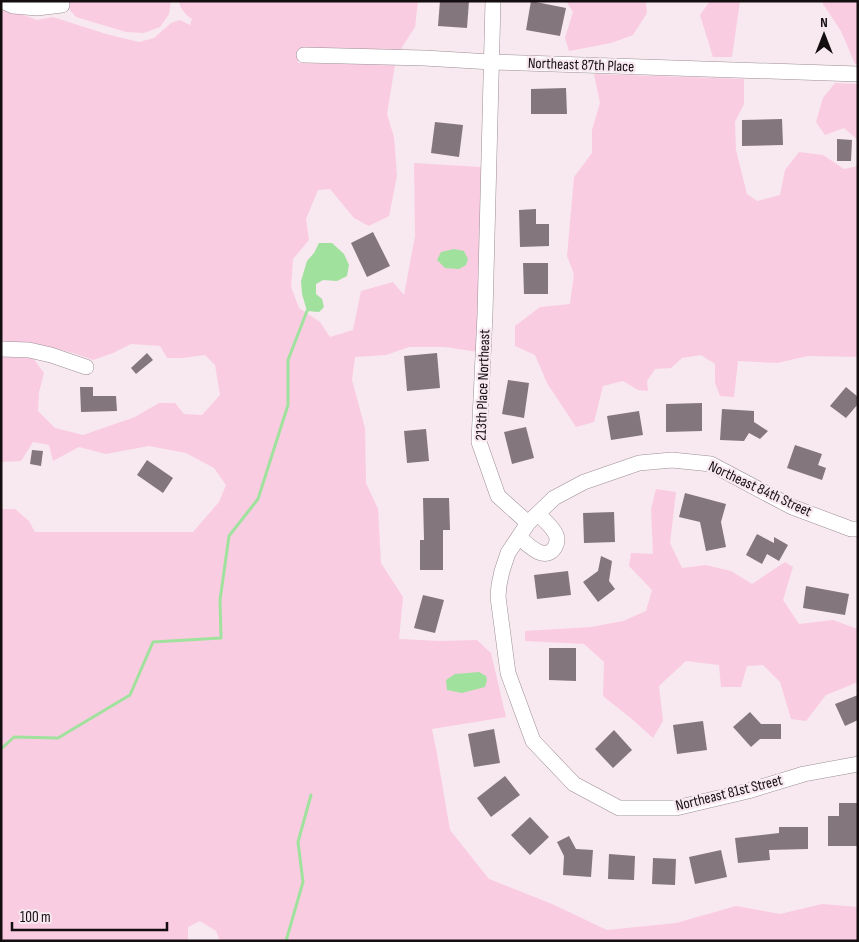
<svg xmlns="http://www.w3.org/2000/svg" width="859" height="942" font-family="'Sofia Sans Condensed',sans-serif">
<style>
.green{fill:#facce2}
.water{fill:#a1e19e}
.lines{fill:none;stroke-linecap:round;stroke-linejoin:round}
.stream{stroke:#a1e19e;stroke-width:3}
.building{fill:#84767d}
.minor-casing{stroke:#9c8e94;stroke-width:16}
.minor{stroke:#fff;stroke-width:15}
.labels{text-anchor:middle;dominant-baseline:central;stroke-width:4.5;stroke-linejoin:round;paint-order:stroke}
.street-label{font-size:15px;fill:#140e11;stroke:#f8e8ef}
</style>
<rect width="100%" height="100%" fill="#f8e8ef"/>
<g class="green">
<path d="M69,1H171L169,14L160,27L144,33L126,32L76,17L70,10Z"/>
<path d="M179,1H418L415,27L399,52L298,49V63L395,65L387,114L394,137L397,176L389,216L369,226L354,218L330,189L318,190L306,219L309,240L293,259L291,287L299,308L320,322L330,337L353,330L361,291L393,282L404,295L415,236L414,163L481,167L478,352L445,347H409L386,355L355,357L352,380L365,428L366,483L378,509L381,563L403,597L399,639L441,641L477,640L491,653L506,717L432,729L437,754L450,830L489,879L552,904L607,930L676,923L736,906L780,914L822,904L858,907V941H220L216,931L200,921L188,927V941H1V509H15L29,521L35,532H193L219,502L226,485L214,468L186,453L149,446L106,454L79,447L53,461L49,445L33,442L21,461L2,462L1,461V357L33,358L44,373L39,392L38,411L55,428L83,435L135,417L159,403H175L184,414L202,415L220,395L215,365L205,355L182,358H167L160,346L131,344L113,353L93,360L73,353L35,344L1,343V5L13,11L37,20L53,17L106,34L139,42L154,38L171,23L180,20L190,25L192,19C186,15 180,9 179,1Z"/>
<path d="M566,1H646L647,13L633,35L611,43L569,51L565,38L573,12Z"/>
<path d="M710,1H740L732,57H713L700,15Z"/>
<path d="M823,1H858V64H855L841,31L823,4Z"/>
<path d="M594,74L744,79V104L735,122L736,150L747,194L757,201L780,195L785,170L799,152L823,155L844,169L858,166V357L808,356L777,363L738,361L734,397L720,396L715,383V364L701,355L682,358L671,368L655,369L647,381L648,391L638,390L623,381L603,386L594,422L576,427L547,383L535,355L515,346V326L540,307L570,304L574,274L567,256L574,177L592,153V130L600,103Z"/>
<path d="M835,83L858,84V140L844,128L825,135L816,122L823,98Z"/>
<path d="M656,489L676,492L670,543L682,568L706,565L731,571L752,584L785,562L793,567L783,600L799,624L833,620L855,628H858V682L826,695L806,721L791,719L780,682L763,665L747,666L741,687H721L719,665L686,661L659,686L663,721L653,738L633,720L603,696L604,662L584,644L525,641V631L591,627L623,621L646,611L652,590L629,566L631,553L653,554L651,509Z"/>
</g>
<g class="water">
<path d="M319,243H332L344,254L349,265L347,276L337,281L323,280L316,284V294L322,299L324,307L319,312L307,311L302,294L301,281L307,261L314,253Z"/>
<path d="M454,249L464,251L468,259L466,265L459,269L445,268L437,260L441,252Z"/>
<path d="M479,672L486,676L487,680L485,687L462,693L447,690L446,680L455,674Z"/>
</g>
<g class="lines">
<g class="stream">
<path d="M1,749L14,737L58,738L130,695L153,642L221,638L220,600L229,536L258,499L288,405V360L307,311"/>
<path d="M286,941L303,882L298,842L311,795"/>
</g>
</g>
<g class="building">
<path d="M440,1H469L467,28L438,26Z"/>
<path d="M531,1L566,8L560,36L526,30Z"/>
<path d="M566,88L567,114H531V89Z"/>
<path d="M782,119L783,145L742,146V120Z"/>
<path d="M435,122L463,125L459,157L431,153Z"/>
<path d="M837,139L852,140L851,161H837Z"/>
<path d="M536,209V224H549V246L520,247L519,210Z"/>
<path d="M373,232L390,266L367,277L351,243Z"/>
<path d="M523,263H548V294H524Z"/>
<path d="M147,353L153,360L136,374L131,368Z"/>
<path d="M437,353L440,388L407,391L404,356Z"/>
<path d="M508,380L529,383L524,418L502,414Z"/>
<path d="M80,387H93V396H116L117,411L81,412Z"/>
<path d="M846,387L858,397V404L846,418L830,406Z"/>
<path d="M702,403V431L666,432V404Z"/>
<path d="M722,409L754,411V422L768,431L760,439L749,433L744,441L720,440Z"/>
<path d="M639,411L643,435L611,440L607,416Z"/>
<path d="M526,427L534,458L512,464L504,432Z"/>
<path d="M426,429L429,461L407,463L404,431Z"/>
<path d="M795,445L822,454L818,465L826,468L822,480L787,468Z"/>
<path d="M32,450L43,451L41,466L30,464Z"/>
<path d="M147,460L173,478L163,493L137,475Z"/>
<path d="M685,493L726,504L721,522L726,547L706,551L700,522L679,517Z"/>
<path d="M423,498H449L450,530H443V570H420V540H424Z"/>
<path d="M614,512L615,542L584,543L583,513Z"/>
<path d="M757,534L774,543V537L788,545L779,561L767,554L762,564L746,555Z"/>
<path d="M601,556L612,561L609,581L615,589L598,602L583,582L598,571Z"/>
<path d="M568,571L571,595L537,599L534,575Z"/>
<path d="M806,586L849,594L845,615L803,608Z"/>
<path d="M423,595L444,600L435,633L414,628Z"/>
<path d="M549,648H576V681L549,680Z"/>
<path d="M858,695V720L845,726L835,704Z"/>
<path d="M750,712L761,724H781V739H760L751,747L733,727Z"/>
<path d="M703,721L707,750L677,754L673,725Z"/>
<path d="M494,729L500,763L474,767L468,734Z"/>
<path d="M614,730L632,750L613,768L595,749Z"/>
<path d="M505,776L520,795L491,817L477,798Z"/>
<path d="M839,803H858V846H828V816H839Z"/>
<path d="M530,817L549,837L530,855L511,835Z"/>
<path d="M779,827H808V849L769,850L770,860L738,863L735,838L779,833Z"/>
<path d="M569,836L576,849L593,850L591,877L563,875L564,856L557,842Z"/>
<path d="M721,850L727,877L695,884L689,857Z"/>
<path d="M609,854L635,856L634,880L608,879Z"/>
<path d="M653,858L676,859L675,885L652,884Z"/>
</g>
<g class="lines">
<g class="minor-casing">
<g id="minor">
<path d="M2,1L13,6L37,8L62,5"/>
<path d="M493,1L485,314L479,442L498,496L528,523L508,553L502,571L499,585L498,597L508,673L533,741L574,784L619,808H676L748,791L804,774L858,764"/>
<path d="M304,55L424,58L492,62L858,74"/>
<path d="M1,349L29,350L51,355L86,367"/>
<path d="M528,523L554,498L584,482L639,463L672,460L711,464L792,507L851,529H858"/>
<path d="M519,537C528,545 545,563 555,547C557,543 558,539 556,535C553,527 544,520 538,514"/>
</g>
</g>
<use href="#minor" class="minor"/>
</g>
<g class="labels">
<g class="street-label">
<text transform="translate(581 65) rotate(2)">Northeast 87th Place</text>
<text transform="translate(483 385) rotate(-88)">213th Place Northeast</text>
<text transform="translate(760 489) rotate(25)">Northeast 84th Street</text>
<text transform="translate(729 793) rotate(-14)">Northeast 81st Street</text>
</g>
</g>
<rect width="859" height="942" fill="none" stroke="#140e11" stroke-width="5"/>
<g transform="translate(824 35)" stroke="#f8e8ef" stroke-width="4" paint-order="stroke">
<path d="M0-4L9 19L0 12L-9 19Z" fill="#140e11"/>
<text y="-8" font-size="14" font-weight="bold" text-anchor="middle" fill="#140e11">N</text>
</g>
<path d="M12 922v8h155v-8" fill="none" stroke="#140e11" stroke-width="2.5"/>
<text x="20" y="922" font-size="15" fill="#140e11" stroke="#f8e8ef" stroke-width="4" paint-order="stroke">100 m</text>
</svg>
